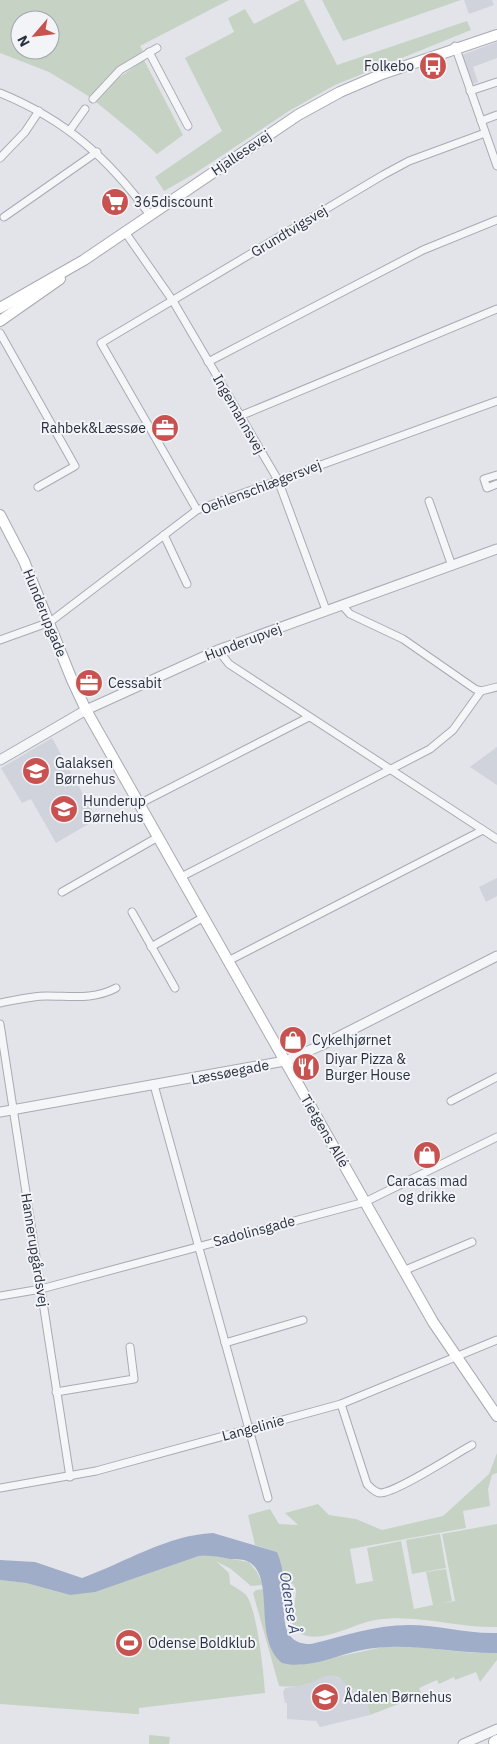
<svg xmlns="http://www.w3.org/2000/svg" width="497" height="1744" font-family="'IBM Plex Sans',sans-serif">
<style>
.built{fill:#d1d3dc}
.green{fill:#c6d3c4;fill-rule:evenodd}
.water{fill:#a0adc8}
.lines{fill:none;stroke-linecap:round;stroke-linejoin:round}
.minor-casing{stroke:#a8aab4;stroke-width:9}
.tertiary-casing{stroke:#a8aab4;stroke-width:11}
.secondary-casing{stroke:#a8aab4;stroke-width:12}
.minor{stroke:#f5f6f8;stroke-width:7}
.tertiary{stroke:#f5f6f8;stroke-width:9}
.secondary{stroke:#fff;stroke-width:10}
.labels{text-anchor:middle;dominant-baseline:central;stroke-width:4;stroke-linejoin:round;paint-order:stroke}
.poi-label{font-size:14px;fill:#2b3041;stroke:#f2f4f7;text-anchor:start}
.street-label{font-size:14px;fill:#2b3041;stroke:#f2f4f7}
.water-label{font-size:15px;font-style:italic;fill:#384873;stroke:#f2f4f7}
</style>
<rect width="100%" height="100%" fill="#e3e4ea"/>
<g class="built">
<path d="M464,0H492L494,5L469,14Z"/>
<path d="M497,42V58L473,67L478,82L473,84L462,55Z"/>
<path d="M52,738L97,819L56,843L31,799L22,803L1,768Z"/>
<path d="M497,747V785L470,767Z"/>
<path d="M497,878V896L486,902L479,887Z"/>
<path d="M332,1675L345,1681L349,1688L364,1690L370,1715L320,1727L316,1721L287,1719V1703H285L283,1692L285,1688L308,1684L321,1676Z"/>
</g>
<g class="green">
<path d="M0,0H229L140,46L143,51L114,71L90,97L49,72L0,53ZM20,20H50V50H20Z"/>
<path d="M300,0H304L337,65L467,21L471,30L335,85L289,111L194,174L164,191L155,177L222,131L185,58L234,32L228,18L245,9L254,24Z"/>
<path d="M322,0H461L343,41Z"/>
<path d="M144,60L183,135L157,154L135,134L96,102L117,79Z"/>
<path d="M497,1453V1473L492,1475L488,1489L490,1506L463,1511L466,1528L350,1549L356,1584L373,1581L367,1548L401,1541L414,1609L433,1605L426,1572L446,1569L452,1601L442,1603L455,1601L442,1534L497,1524V1627C456,1628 416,1613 375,1620C351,1624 307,1653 292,1624L296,1592L293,1584L283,1581L277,1552L255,1545L248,1515L270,1509L279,1524L298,1525L285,1513L318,1504L329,1515L356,1519L382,1530L443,1516L489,1474Z"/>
<path d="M440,1534L446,1568L412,1574L406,1540Z"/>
<path d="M209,1555L249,1562L257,1572L263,1585L251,1586L231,1569L216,1561L229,1573L230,1584C235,1587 242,1591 246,1595C257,1608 264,1675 265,1693L139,1708V1714H136L0,1704V1580L26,1583L70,1595L127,1581L199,1556Z"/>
<path d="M264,1589C265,1618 264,1635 279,1660L299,1665L383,1647L406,1646L475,1653H497V1660L480,1682L476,1672L455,1680L454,1677L439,1684L437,1680L419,1688L422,1695L370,1715L364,1690L349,1688C335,1667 324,1677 307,1684C298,1687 287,1687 279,1686L253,1593L256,1590Z"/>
<path d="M149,1735L170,1737L169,1744H149Z"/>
</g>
<path class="water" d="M213,1533L277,1552C282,1564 284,1577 284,1590C285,1613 278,1644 311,1644C344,1636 375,1625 409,1625C439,1625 467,1634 497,1633V1653C452,1654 407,1641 362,1650C336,1655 309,1670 282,1663C252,1638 276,1578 249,1562C244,1559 236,1559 230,1559C220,1557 210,1555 199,1556L95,1592L70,1595L26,1583L0,1580V1560L35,1562L82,1578C124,1563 167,1535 213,1533Z"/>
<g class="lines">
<g class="minor-casing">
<g id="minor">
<path d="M455,46L497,166"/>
<path d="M149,52L188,126"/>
<path d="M470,91L497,82"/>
<path d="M0,93C66,120 108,158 150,215"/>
<path d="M93,99L120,70L157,48"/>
<path d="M481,121L497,115"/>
<path d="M70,130L85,109"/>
<path d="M0,158L25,132L39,111"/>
<path d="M4,217L97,152"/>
<path d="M125,232L173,301L278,480L326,610"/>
<path d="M0,333L75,466L38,487"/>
<path d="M208,362L423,250L497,220"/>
<path d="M240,416L497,309"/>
<path d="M497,475L484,479L487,488L497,484"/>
<path d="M429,501L452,566"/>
<path d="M197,510L101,343L383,175L409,161L485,133"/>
<path d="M164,535L187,584"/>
<path d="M342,605L350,614L403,639L475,689L481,691L497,687"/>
<path d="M0,640L50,622L197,510L497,401"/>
<path d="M218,650L229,664L497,839"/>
<path d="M139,804L309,717"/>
<path d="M181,877L430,749L453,730L481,691"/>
<path d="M62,892L158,837"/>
<path d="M132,912L175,988"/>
<path d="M151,947L204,917"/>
<path d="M228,961L483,830"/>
<path d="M0,1003C15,1000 32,996 47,996C72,996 93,1000 116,988"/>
<path d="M0,1024L70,1477"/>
<path d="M154,1085L268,1498"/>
<path d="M451,1101L497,1077"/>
<path d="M403,1271L472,1242"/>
<path d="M0,1296L41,1289L365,1202L497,1137"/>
<path d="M225,1343L303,1320"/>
<path d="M56,1392L134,1379L130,1347"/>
<path d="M341,1404L367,1484C371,1488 374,1492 380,1493C396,1493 455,1454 472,1445"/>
<path d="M0,1488L96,1471L341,1404L497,1340"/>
</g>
</g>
<g class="tertiary-casing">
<g id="tertiary">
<path d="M0,760L86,710L218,650L497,549"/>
<path d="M0,1112L285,1061L322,1045L497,956"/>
<path d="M463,1744L497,1729"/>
</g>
</g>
<g class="secondary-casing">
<g id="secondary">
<path d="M0,308L84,260L298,115L340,92L382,74L497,35"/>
<path d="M0,321L60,279"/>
<path d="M0,515L24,561L72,680L86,710L433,1322L497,1416"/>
<path d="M494,1742L497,1740"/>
</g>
</g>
<use href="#minor" class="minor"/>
<use href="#tertiary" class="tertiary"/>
<use href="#secondary" class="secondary"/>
</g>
<defs>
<g id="bus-disc" transform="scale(1.4375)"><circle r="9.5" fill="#c75250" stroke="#f2f4f7"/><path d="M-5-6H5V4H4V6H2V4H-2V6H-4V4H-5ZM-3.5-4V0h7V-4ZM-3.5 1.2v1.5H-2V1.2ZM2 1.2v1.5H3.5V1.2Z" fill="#fff"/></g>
<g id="supermarket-disc" transform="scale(1.4375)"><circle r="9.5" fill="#c75250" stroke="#f2f4f7"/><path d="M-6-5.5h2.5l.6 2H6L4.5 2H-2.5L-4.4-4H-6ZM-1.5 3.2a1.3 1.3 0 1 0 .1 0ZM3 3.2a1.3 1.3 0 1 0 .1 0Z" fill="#fff"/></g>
<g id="office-disc" transform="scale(1.4375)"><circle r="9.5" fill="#c75250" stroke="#f2f4f7"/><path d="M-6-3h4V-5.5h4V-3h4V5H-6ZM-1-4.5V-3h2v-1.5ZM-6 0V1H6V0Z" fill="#fff"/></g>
<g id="school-disc" transform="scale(1.4375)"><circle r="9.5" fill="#c75250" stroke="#f2f4f7"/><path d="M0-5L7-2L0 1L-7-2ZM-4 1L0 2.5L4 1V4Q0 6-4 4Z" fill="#fff"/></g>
<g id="shop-disc" transform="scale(1.4375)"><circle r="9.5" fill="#c75250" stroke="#f2f4f7"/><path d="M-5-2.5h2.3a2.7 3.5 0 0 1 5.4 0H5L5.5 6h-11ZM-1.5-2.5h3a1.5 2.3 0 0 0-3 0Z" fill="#fff"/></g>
<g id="restaurant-disc" transform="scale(1.4375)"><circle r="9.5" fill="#c75250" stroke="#f2f4f7"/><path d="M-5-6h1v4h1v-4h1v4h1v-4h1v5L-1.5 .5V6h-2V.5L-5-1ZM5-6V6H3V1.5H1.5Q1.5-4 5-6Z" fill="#fff"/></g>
<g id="stadium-disc" transform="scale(1.4375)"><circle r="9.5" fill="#c75250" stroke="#f2f4f7"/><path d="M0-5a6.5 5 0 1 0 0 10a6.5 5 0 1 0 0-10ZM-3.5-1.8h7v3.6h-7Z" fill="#fff"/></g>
</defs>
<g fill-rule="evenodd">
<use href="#bus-disc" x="433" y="66"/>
<use href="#supermarket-disc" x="115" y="202"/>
<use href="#office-disc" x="165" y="428"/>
<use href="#office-disc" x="89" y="683"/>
<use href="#school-disc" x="36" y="771"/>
<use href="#school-disc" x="64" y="809"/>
<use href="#shop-disc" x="293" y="1040"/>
<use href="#restaurant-disc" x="306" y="1067"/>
<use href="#shop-disc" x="427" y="1155"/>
<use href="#stadium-disc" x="129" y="1643"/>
<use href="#school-disc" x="325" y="1697"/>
</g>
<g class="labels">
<g class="poi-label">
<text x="414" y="66" text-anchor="end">Folkebo</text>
<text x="134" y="202">365discount</text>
<text x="146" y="428" text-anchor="end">Rahbek&amp;Læssøe</text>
<text x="108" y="683">Cessabit</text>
<text x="55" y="763">Galaksen<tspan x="55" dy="16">Børnehus</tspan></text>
<text x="83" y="801">Hunderup<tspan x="83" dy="16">Børnehus</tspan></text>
<text x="312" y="1040">Cykelhjørnet</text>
<text x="325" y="1059">Diyar Pizza &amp;<tspan x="325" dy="16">Burger House</tspan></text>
<text x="427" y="1181" text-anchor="middle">Caracas mad<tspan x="427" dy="16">og drikke</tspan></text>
<text x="148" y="1643">Odense Boldklub</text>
<text x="344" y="1697">Ådalen Børnehus</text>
</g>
<g class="street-label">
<text transform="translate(241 153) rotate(-34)">Hjallesevej</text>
<text transform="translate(289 231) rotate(-31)">Grundtvigsvej</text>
<text transform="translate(239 414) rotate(60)">Ingemannsvej</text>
<text transform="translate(261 487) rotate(-21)">Oehlenschlægersvej</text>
<text transform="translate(45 613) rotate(68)">Hunderupgade</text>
<text transform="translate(243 642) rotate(-21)">Hunderupvej</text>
<text transform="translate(230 1072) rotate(-11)">Læssøegade</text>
<text transform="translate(325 1131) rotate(60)">Tietgens Allé</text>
<text transform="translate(254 1231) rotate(-15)">Sadolinsgade</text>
<text transform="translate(35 1250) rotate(81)">Hannerupgårdsvej</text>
<text transform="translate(253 1428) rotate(-15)">Langelinie</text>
</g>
<g class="water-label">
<text transform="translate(290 1603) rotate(81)">Odense Å</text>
</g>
</g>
<g transform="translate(35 35) rotate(242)"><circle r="24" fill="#f2f4f7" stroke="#a2a6ae"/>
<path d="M0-4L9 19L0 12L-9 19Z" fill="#c75250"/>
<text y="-8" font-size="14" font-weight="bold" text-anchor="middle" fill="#2b3041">N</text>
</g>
</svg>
